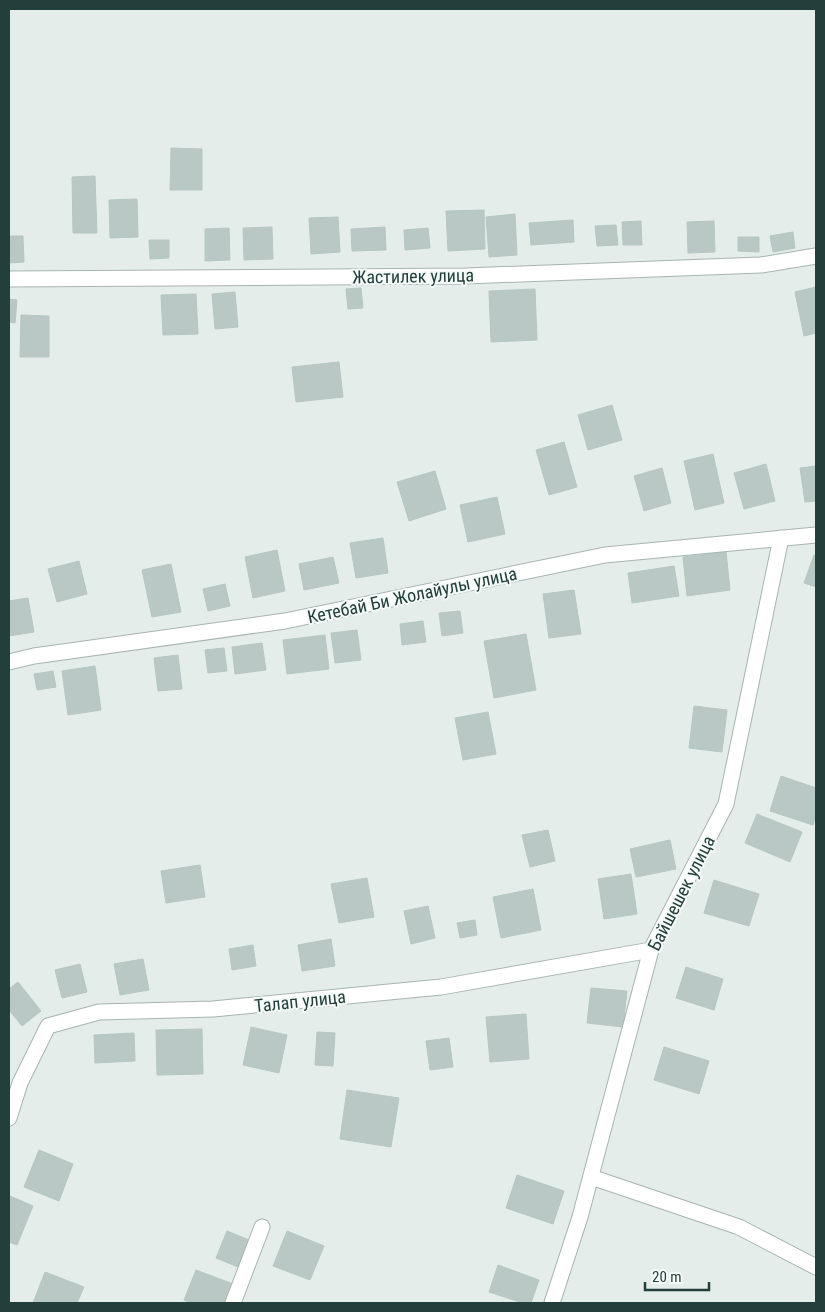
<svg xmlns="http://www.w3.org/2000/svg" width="825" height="1312" font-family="'Roboto Condensed',sans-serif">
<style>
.building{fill:#b9c8c4;stroke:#b6c7c2}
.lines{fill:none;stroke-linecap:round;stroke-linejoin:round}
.minor-casing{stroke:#a6b5b2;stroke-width:17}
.minor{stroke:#fff;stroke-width:15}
.labels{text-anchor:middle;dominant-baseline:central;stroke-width:4;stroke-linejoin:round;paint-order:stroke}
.street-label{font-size:18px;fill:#233f3b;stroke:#f4faf8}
</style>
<rect width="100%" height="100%" fill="#e4edea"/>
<g class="building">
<path d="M171,148L202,149V190H170Z"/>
<path d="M95,176L97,233H73L72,177Z"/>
<path d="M137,199L138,237L110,238L109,200Z"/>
<path d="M484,210L485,249L448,251L446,211Z"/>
<path d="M515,214L517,255L489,257L486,217Z"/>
<path d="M338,217L340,252L311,254L309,218Z"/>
<path d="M573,220L574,242L531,245L529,223Z"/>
<path d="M641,221L642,245H623L622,222Z"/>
<path d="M714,221L715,252L688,253L687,222Z"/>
<path d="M616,225L618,245L597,246L595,226Z"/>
<path d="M272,227L273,259L244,260L243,228Z"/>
<path d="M385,227L386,250L352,251L351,229Z"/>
<path d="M229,228L230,260L205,261V229Z"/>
<path d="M428,228L430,248L405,250L404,230Z"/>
<path d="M793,232L795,248L773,252L770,236Z"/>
<path d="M9,236H23L24,262L9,263Z"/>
<path d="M738,237H759V252L738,251Z"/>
<path d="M149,240H169V258L150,259Z"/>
<path d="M816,287V333L804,336L795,292Z"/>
<path d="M361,288L363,308L348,309L346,289Z"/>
<path d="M535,289L537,340L491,342L489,291Z"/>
<path d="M235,292L238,327L215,329L212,294Z"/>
<path d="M196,294L198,334L163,335L161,295Z"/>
<path d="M9,299L17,300L15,323L9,322Z"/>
<path d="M21,315L49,316V357H20Z"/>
<path d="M339,362L343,397L296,402L292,367Z"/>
<path d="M612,405L622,440L588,450L578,415Z"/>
<path d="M564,442L577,487L549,495L536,450Z"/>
<path d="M713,454L724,503L695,510L684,461Z"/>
<path d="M766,464L775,501L744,509L734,473Z"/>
<path d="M816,466V501L805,502L800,468Z"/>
<path d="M662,468L671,503L644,511L634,476Z"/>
<path d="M435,471L446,509L409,521L397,482Z"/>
<path d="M497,497L505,534L468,542L460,505Z"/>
<path d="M383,538L388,573L356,578L350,543Z"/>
<path d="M277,550L285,591L253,598L245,557Z"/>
<path d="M726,552L730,590L687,596L683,557Z"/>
<path d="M814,555H816V587L804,583Z"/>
<path d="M333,557L339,583L304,590L299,564Z"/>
<path d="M79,561L87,594L57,602L48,569Z"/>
<path d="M171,564L181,612L152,617L142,570Z"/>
<path d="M674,566L679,596L632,603L628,573Z"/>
<path d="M225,584L230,606L208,611L203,589Z"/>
<path d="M574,590L581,634L549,638L543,594Z"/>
<path d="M28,598L34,632L9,636V601Z"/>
<path d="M460,611L463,633L442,636L439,613Z"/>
<path d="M423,621L426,642L402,645L400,624Z"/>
<path d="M357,630L361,660L335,663L331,633Z"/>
<path d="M526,634L536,690L494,698L484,641Z"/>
<path d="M325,635L329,669L287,674L283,640Z"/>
<path d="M262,643L266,670L235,674L232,647Z"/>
<path d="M224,648L227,671L208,673L205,650Z"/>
<path d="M178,655L182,689L158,691L154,658Z"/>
<path d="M95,666L101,710L68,715L62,671Z"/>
<path d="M53,671L56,687L37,690L34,674Z"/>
<path d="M694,706L727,710L722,752L689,748Z"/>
<path d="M488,712L496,754L463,760L455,718Z"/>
<path d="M781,776L816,788V815L813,825L770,811Z"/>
<path d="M757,814L802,832L790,862L745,843Z"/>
<path d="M548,830L555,861L530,867L522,835Z"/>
<path d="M670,840L676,869L636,877L630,849Z"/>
<path d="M200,865L205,897L166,903L161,871Z"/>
<path d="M631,874L637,914L604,919L598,879Z"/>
<path d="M367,878L374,917L339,923L331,884Z"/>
<path d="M714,880L759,894L749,926L704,913Z"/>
<path d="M533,889L541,930L501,938L493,897Z"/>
<path d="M428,906L435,938L411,944L404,911Z"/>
<path d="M475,920L477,935L460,938L457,923Z"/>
<path d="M331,939L335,966L302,971L298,945Z"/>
<path d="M253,945L256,966L232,970L229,949Z"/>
<path d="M143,959L149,990L120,995L114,964Z"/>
<path d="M80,964L87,992L62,998L55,970Z"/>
<path d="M686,967L723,979L714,1010L676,998Z"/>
<path d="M18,982L41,1011L22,1026L9,1010V989Z"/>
<path d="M591,988L627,991L623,1027L587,1023Z"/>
<path d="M526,1014L529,1059L490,1062L486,1017Z"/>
<path d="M251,1027L287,1035L279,1073L243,1065Z"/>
<path d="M202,1029L203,1074L157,1075L156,1030Z"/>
<path d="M317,1032L335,1033L333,1066L315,1065Z"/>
<path d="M134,1033L135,1061L95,1063L94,1035Z"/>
<path d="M449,1038L453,1067L430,1070L426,1041Z"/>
<path d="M664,1047L709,1061L699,1094L654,1080Z"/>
<path d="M347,1090L399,1098L391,1147L340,1139Z"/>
<path d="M39,1150L73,1164L59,1201L24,1187Z"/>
<path d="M517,1175L564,1191L553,1224L506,1208Z"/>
<path d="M10,1196L33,1206L17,1245L9,1242V1200Z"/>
<path d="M227,1231L249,1240L238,1267L216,1258Z"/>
<path d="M287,1231L324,1246L310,1280L273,1266Z"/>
<path d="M498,1265L539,1280L531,1303H523L489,1292Z"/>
<path d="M196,1270L233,1284L225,1303H191L184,1300Z"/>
<path d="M45,1272L84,1287L77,1303H33Z"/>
</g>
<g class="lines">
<g class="minor-casing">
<g id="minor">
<path d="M9,279L466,276L761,265L816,256"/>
<path d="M9,662L34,656L285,621L605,555L816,535"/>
<path d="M9,1118L20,1083L48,1026L99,1012L213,1009L441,987L651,950"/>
<path d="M591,1177L739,1227L816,1267"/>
<path d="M233,1303L262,1227"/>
<path d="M552,1303L580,1217L651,950L726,804L781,538"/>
</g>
</g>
<use href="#minor" class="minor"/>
</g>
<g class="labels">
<g class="street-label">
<text transform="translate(413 276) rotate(-1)">Жастилек улица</text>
<text transform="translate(412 595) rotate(-12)">Кетебай Би Жолайулы улица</text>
<text transform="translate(681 893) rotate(-63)">Байшешек улица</text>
<text transform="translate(300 1001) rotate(-6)">Талап улица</text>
</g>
</g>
<rect width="825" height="1312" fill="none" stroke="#233f3b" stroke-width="20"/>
<path d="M645 1282v8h64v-8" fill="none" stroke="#233f3b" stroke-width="2.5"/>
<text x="652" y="1282" font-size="15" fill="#233f3b" stroke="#f4faf8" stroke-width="4" paint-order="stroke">20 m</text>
</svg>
